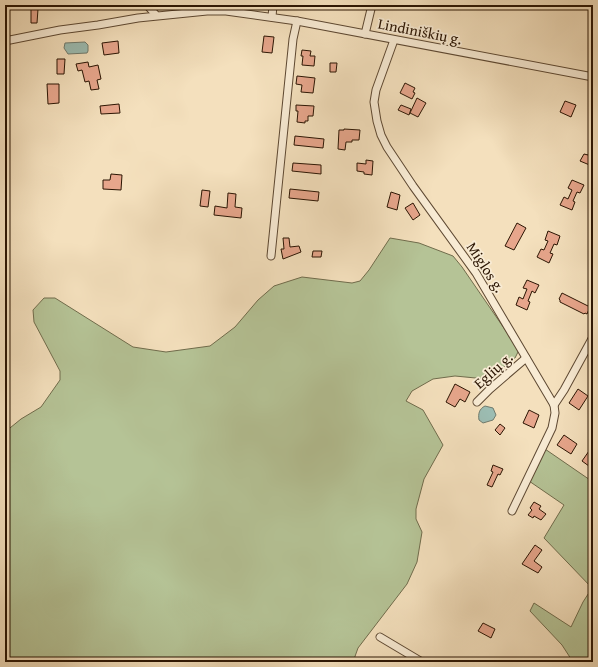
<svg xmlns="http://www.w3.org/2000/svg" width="598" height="667" font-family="'Gentium Book Plus',serif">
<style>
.green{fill:#b5c396;stroke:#706c4c}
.water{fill:#9cbdb3;stroke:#6f7a6d}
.building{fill:#e7a68c;stroke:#2b1503}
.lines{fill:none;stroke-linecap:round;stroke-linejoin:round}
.street-casing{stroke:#5d4832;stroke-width:9}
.street{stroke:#f8ebd4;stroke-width:7}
.labels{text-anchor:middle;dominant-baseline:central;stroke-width:3.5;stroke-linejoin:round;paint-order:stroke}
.street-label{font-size:15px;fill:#2b1503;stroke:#f8ebd4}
</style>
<rect width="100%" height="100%" fill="#f4e0bd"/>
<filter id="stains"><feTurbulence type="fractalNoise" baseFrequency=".005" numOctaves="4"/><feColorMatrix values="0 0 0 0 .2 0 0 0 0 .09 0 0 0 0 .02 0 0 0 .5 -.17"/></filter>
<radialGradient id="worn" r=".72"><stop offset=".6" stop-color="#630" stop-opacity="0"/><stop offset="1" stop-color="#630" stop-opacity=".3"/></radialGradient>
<g class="green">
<path d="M390,238L419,243L453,256L462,267L519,350L515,358L494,375L486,379L455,376L433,379L412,391L406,401L423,410L443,445L424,479L416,509V519L422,532L417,562L407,584L358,648L353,662H5V432L21,419L41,407L60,380V371L34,322L33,310L44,298H55L133,347L166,352L210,346L235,327L258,300L274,286L302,277L352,283L360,281L369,270Z"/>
<path d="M545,449L593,482V662H573L562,645L530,611L534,603L571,627L583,602L592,588L544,538L564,505L529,481Z"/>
</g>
<g class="water">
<path d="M85,42L88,45V51L87,53L68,54L64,48L65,43Z"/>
<path d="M485,406L493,408L496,415L493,420L483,423L479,420C478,414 479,409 485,406Z"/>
</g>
<g class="building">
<path d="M31,9H38L37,23H31Z"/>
<path d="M264,36L274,37L272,53L262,52Z"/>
<path d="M118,41L119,53L104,55L102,43Z"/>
<path d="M302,50L311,51L310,56H315L314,66L302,65L303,56H301Z"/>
<path d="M57,59H65L64,74H57Z"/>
<path d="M88,62L89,67L98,65L101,79L97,80L99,89L91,90L89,81L85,82L82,70L78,71L76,64Z"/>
<path d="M330,63H337L336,72H330Z"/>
<path d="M297,76L315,78L313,93L301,92L302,85L296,84Z"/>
<path d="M405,83L415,88L413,92L415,93L412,99L400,93Z"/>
<path d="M47,84H59V103L48,104Z"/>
<path d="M417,98L426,103L418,117L410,113Z"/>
<path d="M565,101L576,105L571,117L560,112Z"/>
<path d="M119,104L120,113L101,114L100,106Z"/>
<path d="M296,105L314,106L313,116H308V121H305V123L297,122L298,111H296Z"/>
<path d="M401,105L411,109L409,115L398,110Z"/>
<path d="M344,129L360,130L359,140H352V142H346L345,150L338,149L339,130H344Z"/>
<path d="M295,136L324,139L323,148L294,145Z"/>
<path d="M593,144V163L592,166L580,161L584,154L588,155Z"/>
<path d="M366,160L373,161L372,175L364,174V172L357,171V163L366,164Z"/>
<path d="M293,163L321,165V174L292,171Z"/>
<path d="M111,174L122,175L121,190L103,189V180H110Z"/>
<path d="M572,180L584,185L580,193L577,192L573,201L575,202L572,210L560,205L564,197L568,199L572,190L568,188Z"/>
<path d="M290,189L319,192L318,201L289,198Z"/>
<path d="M202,190L210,191L208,207L200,206Z"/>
<path d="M391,192L400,195L397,210L387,207Z"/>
<path d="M228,193L236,194L235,207L242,208L241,218L214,215L215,206L227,208Z"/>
<path d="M413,203L420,215L413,220L405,208Z"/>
<path d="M517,223L526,228L514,250L505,246Z"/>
<path d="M548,231L560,236L557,245L554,244L550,253L553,254L549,263L537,257L541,249L544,250L548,241L545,240Z"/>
<path d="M283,238H289L290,247L299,246L301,252L283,259L281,249H284Z"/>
<path d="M313,251H322L321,257H312Z"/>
<path d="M527,280L539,285L535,293L532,291L528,301L530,302L527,310L516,305L519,297L523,299L527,289L523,288Z"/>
<path d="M562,293L590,307L587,314L585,313L584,314L560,302V300L559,299Z"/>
<path d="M455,384L470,392L465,402L460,399L455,407L446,402Z"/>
<path d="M578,389L588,396L579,410L569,403Z"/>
<path d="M529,410L539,415L534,428L523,423Z"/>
<path d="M500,424L505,428L500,435L495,430Z"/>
<path d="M564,435L577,444L571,454L557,445Z"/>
<path d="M589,451L593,453V469L582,461Z"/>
<path d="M493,465L503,469L500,475L498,474L492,487L487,485L493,472L491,471Z"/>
<path d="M534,502L541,506L539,509L546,514L541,520L534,516L533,518L528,515L532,510L530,508Z"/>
<path d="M535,545L542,550L534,561L542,567L538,573L522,564Z"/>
<path d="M483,623L495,629L491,638L478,631Z"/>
</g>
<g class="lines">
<g class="street-casing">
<g id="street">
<path d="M147,5L156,15"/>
<path d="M272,17L273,5"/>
<path d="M365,34L372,5"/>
<path d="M394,40L376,90L374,102L377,121L381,135L387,147L413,186L476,273L554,405L555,413L552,428L512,511"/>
<path d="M5,41L60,30L98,25L138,18L207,11H226L297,21L593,77"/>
<path d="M271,256L293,39L297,21"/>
<path d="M477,402L490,389L526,358"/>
<path d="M554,405L564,390L593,337"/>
<path d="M380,637L422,662"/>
</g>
</g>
<use href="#street" class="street"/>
</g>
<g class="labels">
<g class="street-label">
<text transform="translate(420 31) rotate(11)">Lindiniškių g.</text>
<text transform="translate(486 267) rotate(57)">Miglos g.</text>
<text transform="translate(493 370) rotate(-42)">Eglių g.</text>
</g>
</g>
<rect width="598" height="667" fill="none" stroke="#f4e0bd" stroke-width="20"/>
<rect x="6" y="6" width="586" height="655" fill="none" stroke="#2b1503" stroke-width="2"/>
<rect x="10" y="10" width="578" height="647" fill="none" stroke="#2b1503"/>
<rect width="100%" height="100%" filter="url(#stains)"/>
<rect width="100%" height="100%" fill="url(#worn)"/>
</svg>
